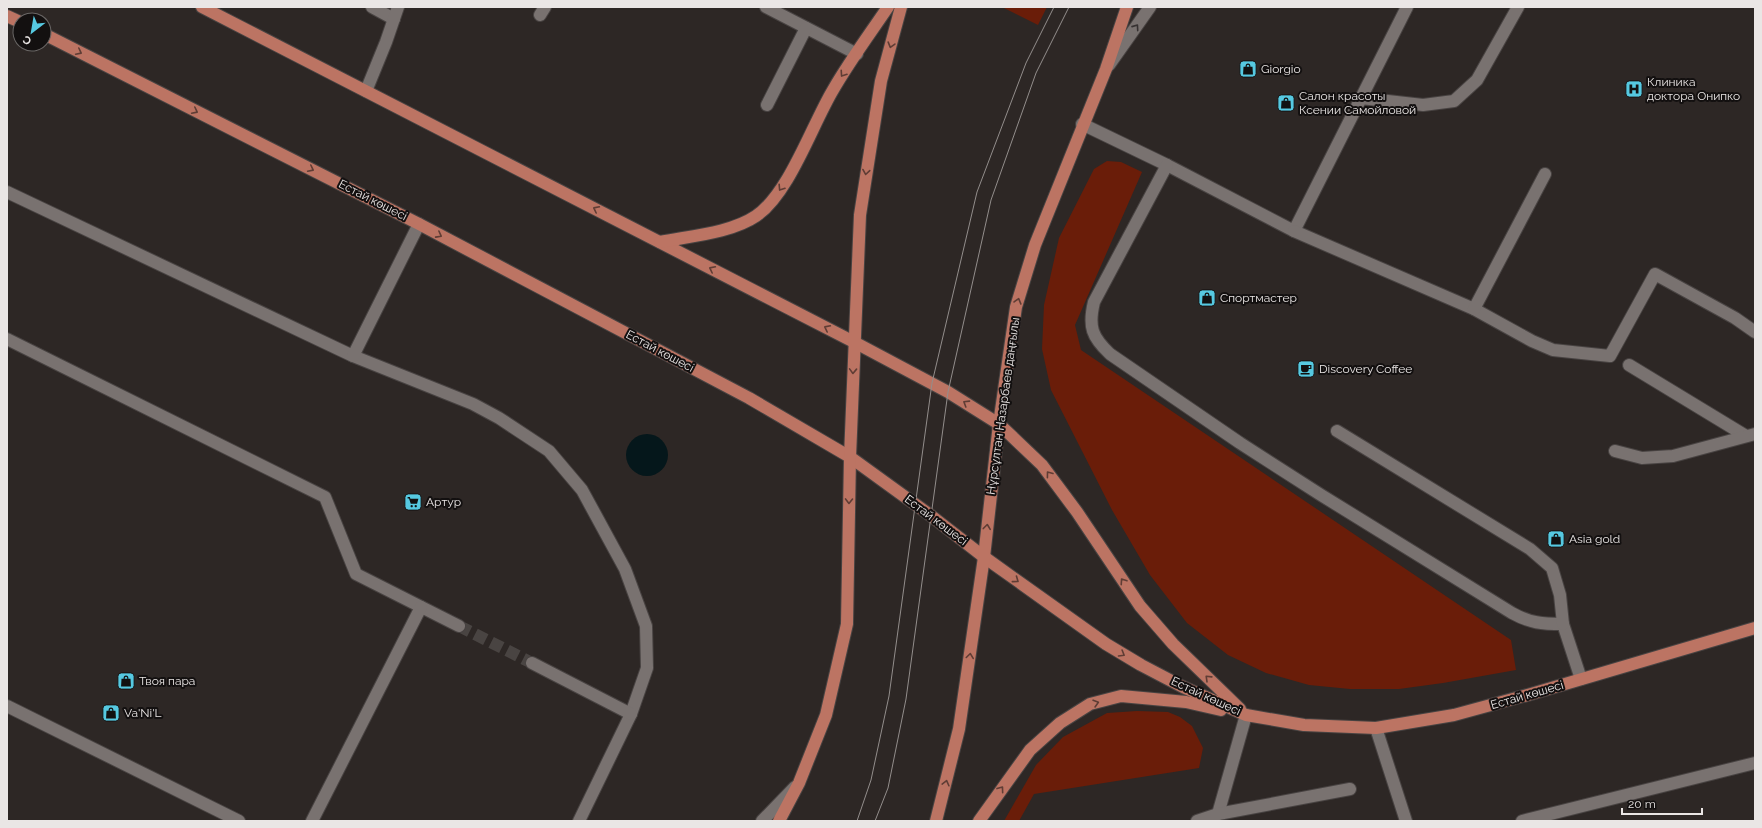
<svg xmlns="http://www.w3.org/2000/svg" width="1762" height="828" font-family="Raleway,sans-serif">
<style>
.green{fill:#6a1d09}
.water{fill:#05171b}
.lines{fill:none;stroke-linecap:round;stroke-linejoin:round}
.minor-tunnel{stroke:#494442;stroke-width:12;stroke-dasharray:12 6;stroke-linecap:butt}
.minor-casing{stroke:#484342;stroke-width:14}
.major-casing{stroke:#484342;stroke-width:14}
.minor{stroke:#797270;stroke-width:12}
.major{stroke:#bc7463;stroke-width:12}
.tram{stroke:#938e8c;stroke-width:1}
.oneway{stroke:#373232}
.oneway2{stroke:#5f3d35}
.labels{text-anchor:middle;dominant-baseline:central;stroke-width:4;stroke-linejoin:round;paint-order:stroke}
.poi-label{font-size:12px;fill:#eae6e5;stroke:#131010;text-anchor:start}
.street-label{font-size:12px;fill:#eae6e5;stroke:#131010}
</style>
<rect width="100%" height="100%" fill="#2d2725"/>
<g class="green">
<path d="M1002,7H1047L1038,25Z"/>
<path d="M1107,161L1121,162L1142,172L1075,325L1081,350L1511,640L1516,670L1443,683L1399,689H1350L1309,685L1266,673L1228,655L1187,623L1150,575L1112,510L1051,390L1042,349L1044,305L1059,238L1094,169Z"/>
<path d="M1137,711L1168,712L1180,717L1192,726L1203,748L1199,768L1034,794L1019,821H1004L1036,765L1063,737L1107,713Z"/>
</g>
<circle class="water" cx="647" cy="455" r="21"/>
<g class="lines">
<path class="minor-tunnel" d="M459,626L532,663"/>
<g class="minor-casing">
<g id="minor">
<path d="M372,7L394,19"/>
<path d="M766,7L857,54"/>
<path d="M540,15L545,7"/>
<path d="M1109,65L1150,7"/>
<path d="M366,91L386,42L398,7"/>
<path d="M1361,98L1423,105L1454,101L1477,80L1518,7"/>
<path d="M767,105L806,28"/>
<path d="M1082,124L1167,165L1294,231L1407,7"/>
<path d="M1167,165L1094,302C1088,327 1092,337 1110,354L1240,443L1321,495L1512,613C1530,623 1542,624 1563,624L1581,679"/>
<path d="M7,192L353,356L473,404L499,418L549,451L582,490L625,569L646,626L647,668L631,714L579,821"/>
<path d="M1294,231L1474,309L1532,341L1553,350L1610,356L1655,274L1735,318L1755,332"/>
<path d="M1474,309L1545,174"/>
<path d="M7,339L325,497L356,574L459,626"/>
<path d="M353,356L419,224"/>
<path d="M1629,365L1746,436"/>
<path d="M1337,431L1530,549L1552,568L1560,595L1563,624"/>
<path d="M1615,451L1642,458L1673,456L1755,434"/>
<path d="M532,663L631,714"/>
<path d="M7,706L239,821"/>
<path d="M1376,728L1406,821"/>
<path d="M1218,814L1246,715"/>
<path d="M312,821L421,607"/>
<path d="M762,821L795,787"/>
<path d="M1197,821L1218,814L1350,789"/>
<path d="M1522,821L1755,763"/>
</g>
</g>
<g class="major-casing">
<g id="major">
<path d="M202,7L854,342L948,392L999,424L1042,465L1077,512L1140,606L1173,644L1240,709"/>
<path d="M7,16L20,22"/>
<path d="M44,34L419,224L749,398L850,457L930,515L984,557L1106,644L1141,665L1183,687L1246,715L1304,725L1376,728L1454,715L1531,694L1755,628"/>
<path d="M660,242C690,236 731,233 756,216C789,194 812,125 833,90C849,62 869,35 888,7"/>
<path d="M779,821L799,783L826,715L847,624L850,457L860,215L881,81L901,7"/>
<path d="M936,821L959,729L984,557L999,424L1016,307L1035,245L1106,69L1127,7"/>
<path d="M979,821L1030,750L1060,723L1090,704L1121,696L1186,702L1221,710"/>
</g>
</g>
<use href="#minor" class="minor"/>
<use href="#major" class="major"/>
<g class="tram">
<path d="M857,821L871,780L889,696L932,383L977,192L1026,63L1054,7"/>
<path d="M875,821L888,788L906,699L948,392L991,200L1036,73L1069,7"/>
</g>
</g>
<defs><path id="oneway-chevron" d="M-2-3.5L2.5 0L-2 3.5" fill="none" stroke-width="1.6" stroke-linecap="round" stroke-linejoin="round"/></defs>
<use class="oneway" href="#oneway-chevron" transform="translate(1136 27) rotate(-55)"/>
<g class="oneway2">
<use href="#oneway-chevron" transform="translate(891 45) rotate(106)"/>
<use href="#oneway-chevron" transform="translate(79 52) rotate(27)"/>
<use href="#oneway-chevron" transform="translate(843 74) rotate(124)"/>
<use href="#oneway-chevron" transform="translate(195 111) rotate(27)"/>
<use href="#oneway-chevron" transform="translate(311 169) rotate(27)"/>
<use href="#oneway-chevron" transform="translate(866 172) rotate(99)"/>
<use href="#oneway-chevron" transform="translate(781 188) rotate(123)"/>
<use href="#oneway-chevron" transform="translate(596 209) rotate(-153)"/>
<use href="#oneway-chevron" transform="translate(439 235) rotate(28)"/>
<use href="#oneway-chevron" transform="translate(712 269) rotate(-153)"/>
<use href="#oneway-chevron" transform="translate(1018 301) rotate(-74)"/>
<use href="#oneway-chevron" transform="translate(827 328) rotate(-153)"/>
<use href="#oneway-chevron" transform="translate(853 371) rotate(92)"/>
<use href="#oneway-chevron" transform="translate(966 403) rotate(-148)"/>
<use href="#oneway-chevron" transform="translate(1049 474) rotate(-127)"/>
<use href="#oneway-chevron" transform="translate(849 501) rotate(91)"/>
<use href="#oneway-chevron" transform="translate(987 527) rotate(-83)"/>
<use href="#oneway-chevron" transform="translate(1016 580) rotate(36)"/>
<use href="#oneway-chevron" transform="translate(1123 581) rotate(-124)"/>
<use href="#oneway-chevron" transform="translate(1122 654) rotate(31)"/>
<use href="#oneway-chevron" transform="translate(970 656) rotate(-82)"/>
<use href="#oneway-chevron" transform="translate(1208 678) rotate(-136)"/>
<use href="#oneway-chevron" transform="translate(1096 703) rotate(-16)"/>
<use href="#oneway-chevron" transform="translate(946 783) rotate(-76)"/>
<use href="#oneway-chevron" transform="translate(1001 789) rotate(-54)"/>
</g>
<defs>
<g id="shop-square" transform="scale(0.9)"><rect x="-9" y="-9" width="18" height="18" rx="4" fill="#56c9e1" stroke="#131010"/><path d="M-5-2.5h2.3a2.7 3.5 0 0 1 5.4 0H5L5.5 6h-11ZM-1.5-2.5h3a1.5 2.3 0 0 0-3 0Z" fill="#111"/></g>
<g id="hospital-square" transform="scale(0.9)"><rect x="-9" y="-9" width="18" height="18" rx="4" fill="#56c9e1" stroke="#131010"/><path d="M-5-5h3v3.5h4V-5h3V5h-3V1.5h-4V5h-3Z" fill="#111"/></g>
<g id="cafe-square" transform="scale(0.9)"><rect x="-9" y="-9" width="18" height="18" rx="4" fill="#56c9e1" stroke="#131010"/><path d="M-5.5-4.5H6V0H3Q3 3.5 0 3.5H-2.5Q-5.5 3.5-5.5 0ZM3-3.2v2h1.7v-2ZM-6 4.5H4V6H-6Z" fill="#111"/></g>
<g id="supermarket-square" transform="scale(0.9)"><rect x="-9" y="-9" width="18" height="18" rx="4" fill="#56c9e1" stroke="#131010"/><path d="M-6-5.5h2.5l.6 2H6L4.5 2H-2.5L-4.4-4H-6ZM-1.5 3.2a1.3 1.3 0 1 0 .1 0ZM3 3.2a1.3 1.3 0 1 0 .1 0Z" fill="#111"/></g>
</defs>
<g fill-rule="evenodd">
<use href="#shop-square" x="1248" y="69"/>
<use href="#hospital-square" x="1634" y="89"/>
<use href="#shop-square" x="1286" y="103"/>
<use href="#shop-square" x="1207" y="298"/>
<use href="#cafe-square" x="1306" y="369"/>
<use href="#supermarket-square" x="413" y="502"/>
<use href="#shop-square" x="1556" y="539"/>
<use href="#shop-square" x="126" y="681"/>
<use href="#shop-square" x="111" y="713"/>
</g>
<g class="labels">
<g class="poi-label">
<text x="1261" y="69">Giorgio</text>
<text x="1647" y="82">Клиника<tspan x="1647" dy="14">доктора Онипко</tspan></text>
<text x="1299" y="96">Салон красоты<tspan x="1299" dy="14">Ксении Самойловой</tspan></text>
<text x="1220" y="298">Спортмастер</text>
<text x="1319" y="369">Discovery Coffee</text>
<text x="426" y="502">Артур</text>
<text x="1569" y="539">Asia gold</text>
<text x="139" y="681">Твоя пара</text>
<text x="124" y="713">Va'Ni'L</text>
</g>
<g class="street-label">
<text transform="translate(373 200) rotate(27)">Естай көшесі</text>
<text transform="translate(660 351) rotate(28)">Естай көшесі</text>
<text transform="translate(1003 406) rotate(-82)">Нұрсұлтан Назарбаев даңғылы</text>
<text transform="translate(936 520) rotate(37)">Естай көшесі</text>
<text transform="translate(1527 695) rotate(-16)">Естай көшесі</text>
<text transform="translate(1206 696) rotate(25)">Естай көшесі</text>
</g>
</g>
<rect width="1762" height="828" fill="none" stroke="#eae6e5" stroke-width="16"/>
<g transform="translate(32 32) rotate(211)"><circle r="19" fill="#131010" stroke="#696665"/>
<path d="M0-3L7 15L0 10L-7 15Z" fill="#56c9e1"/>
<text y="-6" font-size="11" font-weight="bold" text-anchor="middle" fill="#eae6e5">С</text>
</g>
<path d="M1622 808v6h80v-6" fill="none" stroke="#eae6e5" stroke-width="2"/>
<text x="1628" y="808" font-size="12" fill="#eae6e5" stroke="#131010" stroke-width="3" paint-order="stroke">20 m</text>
</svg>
